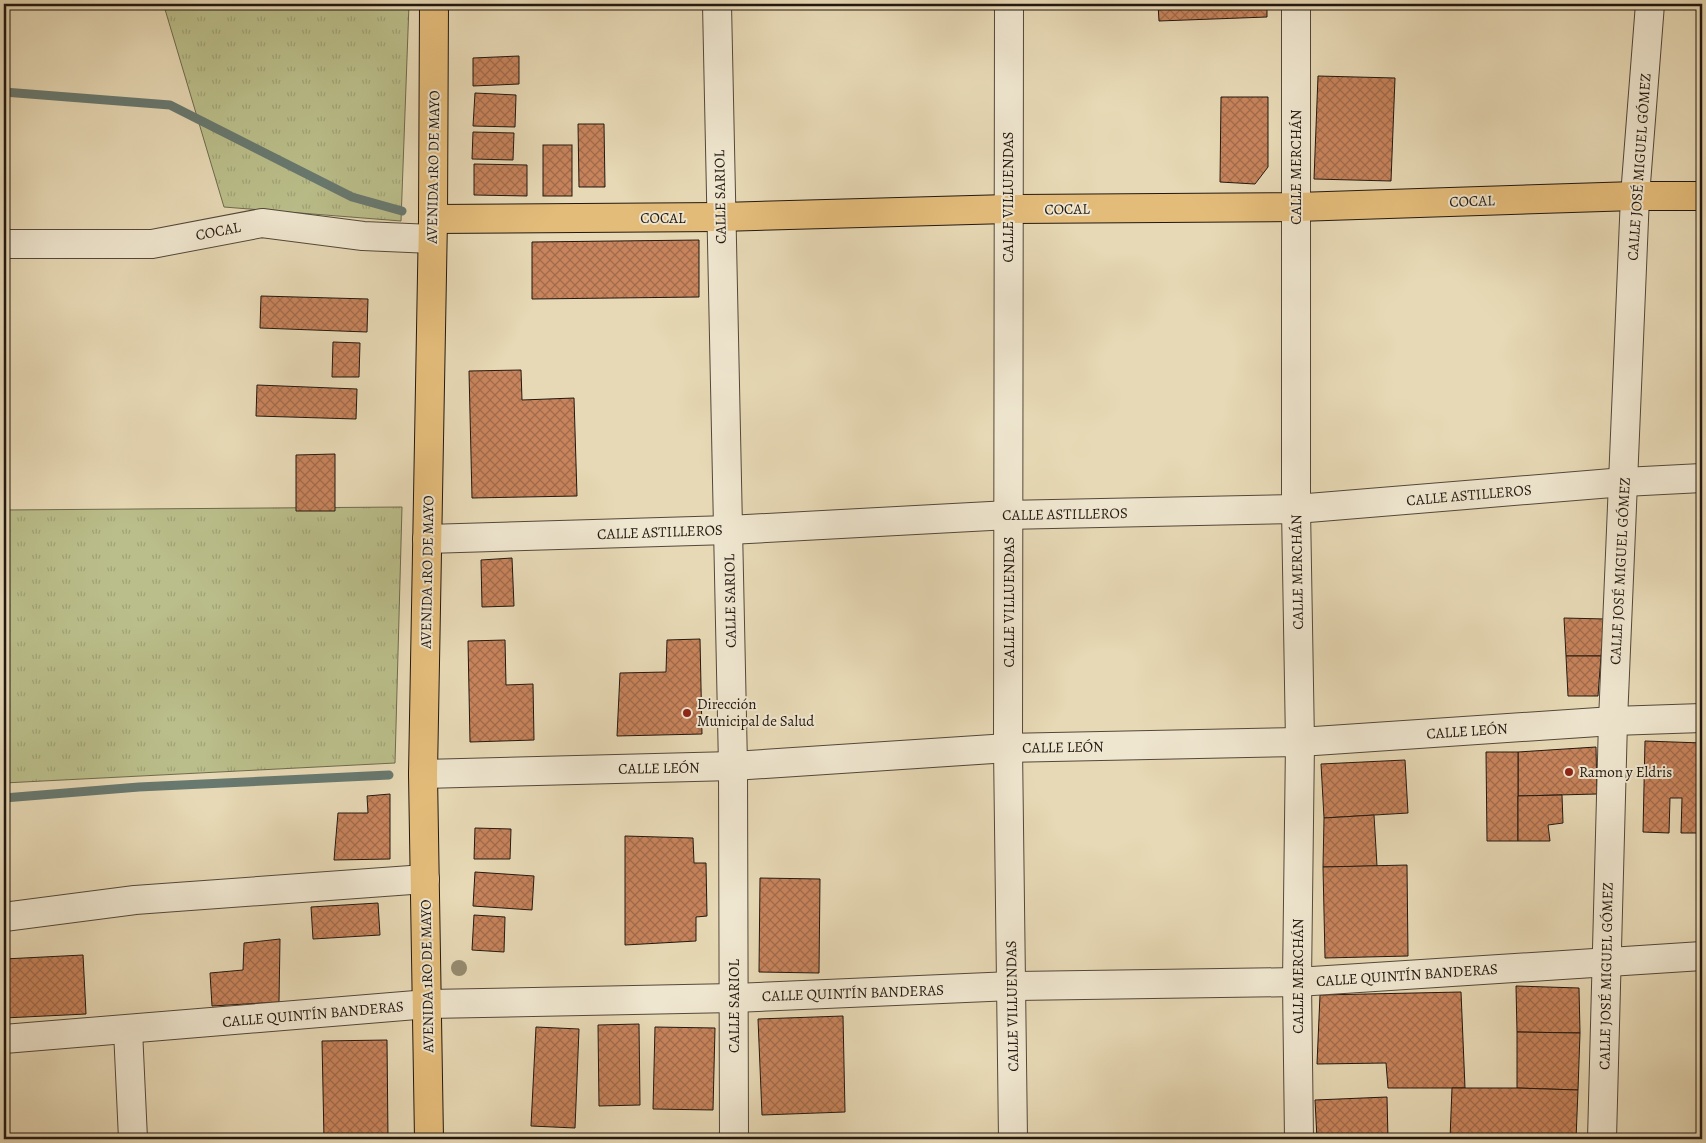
<svg xmlns="http://www.w3.org/2000/svg" width="1706" height="1143" font-family="Alegreya,serif">
<style>
.grass{fill:url(#grass-tufts);stroke:#6e6b4e}
.lines{fill:none;stroke-linecap:round;stroke-linejoin:round}
.stream{stroke:#687970;stroke-width:9}
.building{fill:url(#building-cross-hatch);stroke:#221811}
.minor-casing{stroke:#53483a;stroke-width:30}
.major-casing{stroke:#221811;stroke-width:30}
.minor{stroke:#efe6cf;stroke-width:28}
.major{stroke:#e4bc7a;stroke-width:28}
.tree{fill:#948a6f}
.poi-dot{fill:#8f2418;stroke:#efe6cf;stroke-width:2}
.labels{text-anchor:middle;dominant-baseline:central;stroke-width:4;stroke-linejoin:round;paint-order:stroke}
.street-label{font-size:15px;fill:#221811;stroke:#efe6cf}
.poi-label{font-size:15px;fill:#221811;stroke:#efe6cf;text-anchor:start}
</style>
<defs>
<pattern id="grass-tufts" width="24" height="20" patternUnits="userSpaceOnUse" patternTransform="scale(1.25)"><rect width="24" height="20" fill="#babe8a"/><path d="M3 7l-1-3M5 7V3M7 7l1-3M15 17l-1-3M17 17v-4M19 17l1-3" fill="none" stroke="#a0a376"/></pattern>
<pattern id="building-cross-hatch" width="8" height="8" patternUnits="userSpaceOnUse" patternTransform="scale(1.25)"><rect width="8" height="8" fill="#c8845c"/><path d="M0 0l8 8M0 8l8-8" fill="none" stroke="#a26b4b"/></pattern>
</defs>
<rect width="100%" height="100%" fill="#e7d9b5"/>
<filter id="stains"><feTurbulence type="fractalNoise" baseFrequency=".004" numOctaves="4"/><feColorMatrix values="0 0 0 0 .2 0 0 0 0 .09 0 0 0 0 .02 0 0 0 .5 -.17"/></filter>
<radialGradient id="worn" r=".72"><stop offset=".6" stop-color="#630" stop-opacity="0"/><stop offset="1" stop-color="#630" stop-opacity=".3"/></radialGradient>
<g class="grass">
<path d="M173,4H409L401,221L224,207L164,6Z"/>
<path d="M402,507L395,763L4,783V510Z"/>
</g>
<g class="lines">
<g class="stream">
<path d="M4,92L170,105L352,197L402,211"/>
<path d="M4,798L139,787L389,775"/>
</g>
</g>
<g class="building">
<path d="M1158,4H1267V17L1159,21Z"/>
<path d="M519,56V84L473,86V58Z"/>
<path d="M1318,76L1395,78L1391,181L1314,179Z"/>
<path d="M475,93L516,95L515,127L473,126Z"/>
<path d="M1221,97H1268V167L1255,184L1220,182Z"/>
<path d="M578,124H604L605,187H579Z"/>
<path d="M473,132L514,133L513,160L472,159Z"/>
<rect x="543" y="145" width="29" height="51"/>
<path d="M474,164L527,165V196L474,195Z"/>
<path d="M699,240V297L532,299V242Z"/>
<path d="M261,296L368,299L367,332L260,328Z"/>
<path d="M333,342L360,343L359,377H332Z"/>
<path d="M521,370L522,400L574,398L577,496L472,498L469,371Z"/>
<path d="M257,385L357,389L356,419L256,416Z"/>
<path d="M335,454V511H296V455Z"/>
<path d="M512,558L514,606L482,607L481,560Z"/>
<path d="M1564,618L1605,619L1601,656H1566Z"/>
<path d="M700,639L702,734L617,736L620,673L666,672L667,640Z"/>
<path d="M505,640L506,685L533,684L534,740L470,742L468,641Z"/>
<path d="M1566,656H1601L1598,696H1568Z"/>
<path d="M1645,741L1702,743V833H1681L1682,798H1670L1669,833L1643,832Z"/>
<path d="M1596,747L1597,794L1518,796V752Z"/>
<path d="M1486,752H1518V841H1487Z"/>
<path d="M1405,760L1408,813L1324,818L1321,764Z"/>
<path d="M390,794V859L334,860L338,813H368L367,796Z"/>
<path d="M1562,795L1563,823L1548,825L1550,841H1518V796Z"/>
<path d="M1374,815L1377,866L1323,867L1324,818Z"/>
<path d="M475,828L511,829L510,859H474Z"/>
<path d="M625,836L693,838L694,863H706L707,916L696,917V941L625,945Z"/>
<path d="M1407,865L1408,956L1325,958L1323,867Z"/>
<path d="M475,872L534,876L532,910L473,906Z"/>
<path d="M760,878L820,879L819,973L759,972Z"/>
<path d="M378,903L380,935L313,939L311,907Z"/>
<path d="M474,915L505,917L504,952L472,950Z"/>
<path d="M280,939L279,1002L212,1006L210,973L243,970L244,943Z"/>
<path d="M83,955L86,1014L4,1018V959Z"/>
<path d="M1516,986L1579,988L1580,1033L1517,1032Z"/>
<path d="M1461,992L1465,1088H1388L1386,1063L1317,1064L1320,995Z"/>
<path d="M843,1016L845,1112L762,1115L758,1019Z"/>
<path d="M639,1024L640,1105L599,1106L598,1025Z"/>
<path d="M536,1027L579,1029L575,1128L531,1126Z"/>
<path d="M655,1027L715,1028L713,1110L653,1109Z"/>
<path d="M1517,1032L1580,1033L1578,1090L1517,1088Z"/>
<path d="M387,1040L388,1139H324L322,1041Z"/>
<path d="M1452,1088H1517L1578,1090L1576,1139H1450Z"/>
<path d="M1387,1097L1388,1139H1317L1315,1100Z"/>
<path d="M563,1135V1139H466V1137Z"/>
</g>
<g class="lines">
<g class="minor-casing">
<g id="minor">
<path d="M717,4L733,766L734,1139"/>
<path d="M1009,4L1008,748L1013,1139"/>
<path d="M1296,4V509L1300,742L1297,982L1299,1139"/>
<path d="M4,244H152L262,223L363,236L432,239"/>
<path d="M427,539L729,530L1009,515L1296,509L1624,482L1702,478"/>
<path d="M423,774L733,766L1008,748L1300,742L1613,721L1702,718"/>
<path d="M4,917L135,900L425,879"/>
<path d="M128,1030L133,1139"/>
<path d="M4,1039L428,1004L734,998L1012,986L1297,982L1702,956"/>
<path d="M1602,1139L1613,721L1635,196L1650,4"/>
</g>
</g>
<g class="major-casing">
<g id="major">
<path d="M433,219L721,217L1008,209L1297,207L1635,196H1702"/>
<path d="M429,1139L423,774L433,219L434,4"/>
</g>
</g>
<use href="#minor" class="minor"/>
<use href="#major" class="major"/>
</g>
<circle class="tree" cx="459" cy="968" r="8"/>
<g class="poi-dot">
<circle cx="687" cy="713" r="5"/>
<circle cx="1569" cy="772" r="5"/>
</g>
<g class="labels">
<g class="street-label">
<text transform="translate(433 167) rotate(-89)">AVENIDA 1RO DE MAYO</text>
<text transform="translate(1296 167) rotate(-90)">CALLE MERCHÁN</text>
<text transform="translate(1639 167) rotate(-86)">CALLE JOSÉ MIGUEL GÓMEZ</text>
<text transform="translate(720 197) rotate(-91)">CALLE SARIOL</text>
<text transform="translate(1008 197) rotate(-90)">CALLE VILLUENDAS</text>
<text transform="translate(1472 201) rotate(-2)">COCAL</text>
<text transform="translate(1067 209) rotate(-1)">COCAL</text>
<text x="663" y="218">COCAL</text>
<text transform="translate(218 231) rotate(-11)">COCAL</text>
<text transform="translate(1469 495) rotate(-5)">CALLE ASTILLEROS</text>
<text transform="translate(1065 514) rotate(-1)">CALLE ASTILLEROS</text>
<text transform="translate(660 532) rotate(-2)">CALLE ASTILLEROS</text>
<text transform="translate(1620 571) rotate(-87)">CALLE JOSÉ MIGUEL GÓMEZ</text>
<text transform="translate(427 572) rotate(-89)">AVENIDA 1RO DE MAYO</text>
<text transform="translate(1297 572) rotate(-91)">CALLE MERCHÁN</text>
<text transform="translate(730 601) rotate(-91)">CALLE SARIOL</text>
<text transform="translate(1009 602) rotate(-90)">CALLE VILLUENDAS</text>
<text transform="translate(1467 731) rotate(-4)">CALLE LEÓN</text>
<text transform="translate(1063 747) rotate(-1)">CALLE LEÓN</text>
<text transform="translate(659 768) rotate(-1)">CALLE LEÓN</text>
<text transform="translate(1407 975) rotate(-4)">CALLE QUINTÍN BANDERAS</text>
<text transform="translate(427 976) rotate(-91)">AVENIDA 1RO DE MAYO</text>
<text transform="translate(1298 976) rotate(-90)">CALLE MERCHÁN</text>
<text transform="translate(1606 976) rotate(-89)">CALLE JOSÉ MIGUEL GÓMEZ</text>
<text transform="translate(853 993) rotate(-2)">CALLE QUINTÍN BANDERAS</text>
<text transform="translate(734 1006) rotate(-90)">CALLE SARIOL</text>
<text transform="translate(1012 1006) rotate(-91)">CALLE VILLUENDAS</text>
<text transform="translate(313 1014) rotate(-5)">CALLE QUINTÍN BANDERAS</text>
</g>
<g class="poi-label">
<text x="697" y="704">Dirección<tspan x="697" dy="17">Municipal de Salud</tspan></text>
<text x="1579" y="772">Ramon y Eldris</text>
</g>
</g>
<rect width="1706" height="1143" fill="none" stroke="#e7d9b5" stroke-width="20"/>
<rect x="5" y="5" width="1696" height="1133" fill="none" stroke="#221811" stroke-width="2.5"/>
<rect x="10" y="10" width="1686" height="1123" fill="none" stroke="#221811"/>
<rect width="100%" height="100%" filter="url(#stains)"/>
<rect width="100%" height="100%" fill="url(#worn)"/>
</svg>
